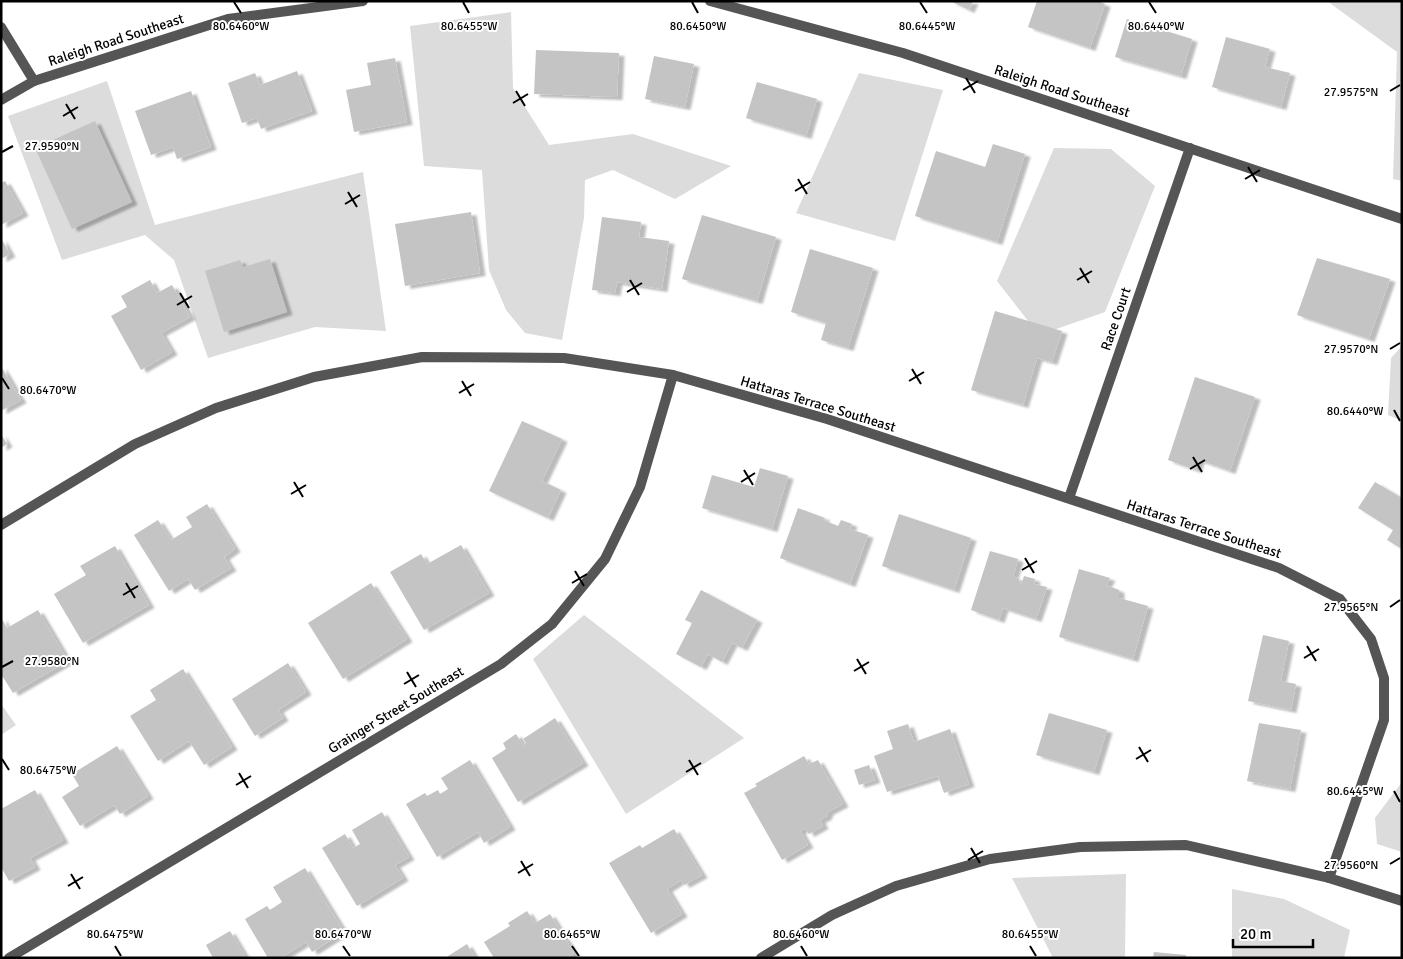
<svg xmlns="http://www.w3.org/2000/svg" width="1403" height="959" font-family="Signika,sans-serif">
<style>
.green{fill:#dcdcdc}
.building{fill:#c4c4c4;filter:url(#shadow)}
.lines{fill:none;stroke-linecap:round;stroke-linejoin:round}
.minor{stroke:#555;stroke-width:10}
.tertiary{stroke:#555;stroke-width:10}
.ticks{fill:none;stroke:#000;stroke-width:2}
.labels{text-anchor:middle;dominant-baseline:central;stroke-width:4;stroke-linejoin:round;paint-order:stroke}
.street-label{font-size:14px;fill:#000;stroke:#fff}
.ticks-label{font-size:12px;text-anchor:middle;fill:#000;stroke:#fff;stroke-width:4;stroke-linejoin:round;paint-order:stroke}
</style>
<defs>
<filter id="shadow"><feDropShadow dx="5.5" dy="3" stdDeviation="1" flood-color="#0004"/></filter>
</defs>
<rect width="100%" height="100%" fill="#fff"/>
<g class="green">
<path d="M1327,1H1402V181L1393,179L1397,52Z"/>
<path d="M511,12L513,88L549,145L633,134L731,166L675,199L613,170L585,180L584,218L562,340L525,333L506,310L489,270L482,170L424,166L410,26Z"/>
<path d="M859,73L943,90L895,241L796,213Z"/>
<path d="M107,81L155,225L363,172L386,331L315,327L208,358L174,260L145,235L62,260L8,116Z"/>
<path d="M1054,148L1111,149L1155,186L1105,312L1039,335L997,281Z"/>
<path d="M1402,346V421L1388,415L1391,358Z"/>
<path d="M584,615L744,738L626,814L533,659Z"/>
<path d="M1,704L16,725L1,735Z"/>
<path d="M1402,782V852L1377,844L1375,818Z"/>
<path d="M1126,874L1125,958H1053L1012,878Z"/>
<path d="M1232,889L1284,899L1350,930L1344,958H1232Z"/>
</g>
<g class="building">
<path d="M950,1H973L969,10Z"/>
<path d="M1037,1H1097L1105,4L1090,48L1028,27Z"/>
<path d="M1127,19L1192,39L1181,76L1115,57Z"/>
<path d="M1226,37L1270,49L1265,67L1290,73L1281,107L1212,87Z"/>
<path d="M536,50L619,53L617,97L534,94Z"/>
<path d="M654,56L694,64L685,107L645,99Z"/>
<path d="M395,58L407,122L354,132L346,90L371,85L367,63Z"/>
<path d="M297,71L312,111L261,129L257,118L242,123L228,83L255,73L260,85Z"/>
<path d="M757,82L817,99L806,136L746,118Z"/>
<path d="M191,91L211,147L177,159L173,147L151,155L135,111Z"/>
<path d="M95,121L132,202L72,229L35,148Z"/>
<path d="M993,144L1025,154L997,242L915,216L936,151L985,167Z"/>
<path d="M5,181L23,213L1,225V183Z"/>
<path d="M471,212L480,273L405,286L395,224Z"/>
<path d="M702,215L776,237L757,301L682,279Z"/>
<path d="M602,217L641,222L639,237L669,241L662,289L617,282L615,293L592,290Z"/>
<path d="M1,238L10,254L1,259Z"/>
<path d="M810,249L873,268L848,348L821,340L826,323L791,312Z"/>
<path d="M1317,258L1390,279L1369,339L1297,315Z"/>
<path d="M270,259L287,312L224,332L205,271L240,260L243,267Z"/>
<path d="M150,280L157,293L172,285L190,317L161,333L172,352L141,370L111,316L127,307L121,296Z"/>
<path d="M995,311L1062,331L1052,362L1037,358L1023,405L971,390Z"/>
<path d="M1,366L21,400L1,411Z"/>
<path d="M1195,377L1255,397L1230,471L1199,460L1196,470L1168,460Z"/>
<path d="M522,421L562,439L542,481L561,490L548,518L489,491Z"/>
<path d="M1,434L7,444L1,448Z"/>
<path d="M760,468L788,476L772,529L702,508L712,475L754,487Z"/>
<path d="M1375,482L1402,498V549L1387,540L1393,530L1358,508Z"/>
<path d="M207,504L235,549L224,557L231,568L195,590L188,579L169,591L134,535L158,520L171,540L192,527L186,517Z"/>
<path d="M798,508L825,518L823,520L838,526L841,520L852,524L850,529L868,535L850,584L780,558Z"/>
<path d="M899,514L971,538L954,590L882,566Z"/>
<path d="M461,545L489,593L424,630L390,572L421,554L427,564Z"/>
<path d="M115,546L149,605L83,643L54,594L86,575L80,566Z"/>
<path d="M990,551L1018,559L1013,577L1018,578L1021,585L1024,576L1035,579L1034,584L1047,587L1036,619L1003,608L999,620L971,610Z"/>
<path d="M1079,569L1110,578L1106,585L1119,590V598L1148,606L1133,659L1059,637Z"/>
<path d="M371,583L407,639L343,679L308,623Z"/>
<path d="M701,590L757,620L742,648L732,643L722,662L708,654L701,667L676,654L692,623L685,620Z"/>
<path d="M38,610L68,661L13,693L1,674V617L7,628Z"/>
<path d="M1263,635L1289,641L1281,681L1296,684L1291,710L1248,701Z"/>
<path d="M288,663L306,692L278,710L283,718L255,736L232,699Z"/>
<path d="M183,669L232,747L204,765L189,741L158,761L130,716L156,700L150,690Z"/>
<path d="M1049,713L1107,730L1094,772L1036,755Z"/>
<path d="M555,718L583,763L518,802L492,758L506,749L503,743L516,734L523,745L526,743L523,739Z"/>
<path d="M1259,723L1301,730L1290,789L1247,781Z"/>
<path d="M908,724L914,742L950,729L969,784L944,793L938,776L887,792L874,756L893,749L887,731Z"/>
<path d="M117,746L148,796L120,814L114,805L80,826L62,797L79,786L72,774Z"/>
<path d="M804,756L809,764L818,760L843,804L828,812L826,817L820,820L823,826L809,834L805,828L800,831L808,845L782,860L744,793L757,786L755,784Z"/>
<path d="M470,760L510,827L484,843L478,832L437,857L406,804L425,793L427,796L438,790L440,794L448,789L441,778Z"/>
<path d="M869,765L875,780L859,785L854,770Z"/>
<path d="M35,790L63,840L30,858L35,867L9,881L1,867V809Z"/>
<path d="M382,812L409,857L395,865L403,878L357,906L322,848L345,834L353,848L360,844L352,830Z"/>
<path d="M674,829L702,875L684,885L681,880L667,889L682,914L651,933L609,863L640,845L642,848Z"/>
<path d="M305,868L344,932L312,952L306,942L280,958H268L245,919L267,906L270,910L282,902L273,887Z"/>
<path d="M527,911L535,923L550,914L574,953L566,958H494L484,942L510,926L508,923Z"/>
<path d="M230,931L246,958H213L206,945Z"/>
<path d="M467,944L475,958H449L448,956Z"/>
<path d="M1154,952L1186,955V958H1153Z"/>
</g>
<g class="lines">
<g class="minor">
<path d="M710,1L903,53L1402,219"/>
<path d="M1,27L34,81"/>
<path d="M1,100L34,81L228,19L363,1"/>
<path d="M1069,498L1190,148"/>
<path d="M1,525L135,444L216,408L314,377L422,357L564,358L673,375L827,419L1279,568L1340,599L1371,639L1384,678V720L1329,878"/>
<path d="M9,958L501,664L552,624L605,559L640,487L673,375"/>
</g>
<path class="tertiary" d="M761,958L832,915L896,886L990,859L1080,847L1186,845L1329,878L1402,901"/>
</g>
<path class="ticks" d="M234,2L241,13M463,2L469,13M692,2L698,13M920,2L927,13M1149,2L1156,13M966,78L975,93M963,90L978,81M516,91L525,106M1390,91L1400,85M513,103L528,94M66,104L75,119M63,116L78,107M2,152L13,146M1248,167L1257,182M798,179L807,194M1245,179L1260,170M795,191L810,182M348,192L357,207M345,204L360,195M1080,268L1089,283M630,280L639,295M1077,280L1092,271M627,292L642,283M180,293L189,308M177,305L192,296M1390,349L1400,343M912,369L921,384M2,378L9,389M462,381L471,396M909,381L924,372M459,393L474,384M1394,410L1400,421M1193,457L1202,472M1190,469L1205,460M744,470L753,485M294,482L303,497M741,482L755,473M291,494L306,485M1025,558L1034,573M1022,570L1037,561M575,571L584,586M126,583L135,598M572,583L587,574M123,595L138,586M1390,607L1400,600M1307,646L1316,661M1304,658L1319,649M857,659L866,674M2,667L13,661M854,671L869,662M407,672L416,687M404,684L419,675M1139,747L1148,762M2,759L9,770M1136,759L1151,750M689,760L698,775M686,772L701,763M239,773L248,788M236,785L251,776M1394,791L1400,802M971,848L980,863M968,860L983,851M521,861L530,876M1390,864L1400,858M518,873L533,864M71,874L80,889M68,886L83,877M115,946L121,956M343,946L350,956M572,946L579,956M801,946L807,956M1030,946L1036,956"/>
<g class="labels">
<g class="street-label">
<text transform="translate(116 40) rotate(-18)">Raleigh Road Southeast</text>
<text transform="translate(1062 91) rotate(18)">Raleigh Road Southeast</text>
<text transform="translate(1116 319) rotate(-71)">Race Court</text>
<text transform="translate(818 404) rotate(17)">Hattaras Terrace Southeast</text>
<text transform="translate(1204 529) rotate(18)">Hattaras Terrace Southeast</text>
<text transform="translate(396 710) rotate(-31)">Grainger Street Southeast</text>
</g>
</g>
<g class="ticks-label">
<text x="1156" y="30">80.6440°W</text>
<text x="241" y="30">80.6460°W</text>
<text x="469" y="30">80.6455°W</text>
<text x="698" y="30">80.6450°W</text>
<text x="927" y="30">80.6445°W</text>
<text x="1351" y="96">27.9575°N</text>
<text x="52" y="150">27.9590°N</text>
<text x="1351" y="353">27.9570°N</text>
<text x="48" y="394">80.6470°W</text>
<text x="1355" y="415">80.6440°W</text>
<text x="1351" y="611">27.9565°N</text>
<text x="52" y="665">27.9580°N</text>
<text x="48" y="774">80.6475°W</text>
<text x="1355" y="795">80.6445°W</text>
<text x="1351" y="869">27.9560°N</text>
<text x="115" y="938">80.6475°W</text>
<text x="343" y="938">80.6470°W</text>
<text x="572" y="938">80.6465°W</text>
<text x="801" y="938">80.6460°W</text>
<text x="1030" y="938">80.6455°W</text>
</g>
<rect width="1403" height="959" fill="none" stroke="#000000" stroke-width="5"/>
<path d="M1233 939v8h80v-8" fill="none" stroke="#000000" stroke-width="2.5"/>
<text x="1240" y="939" font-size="15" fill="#000000" stroke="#ffffff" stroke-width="4" paint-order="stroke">20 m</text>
</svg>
